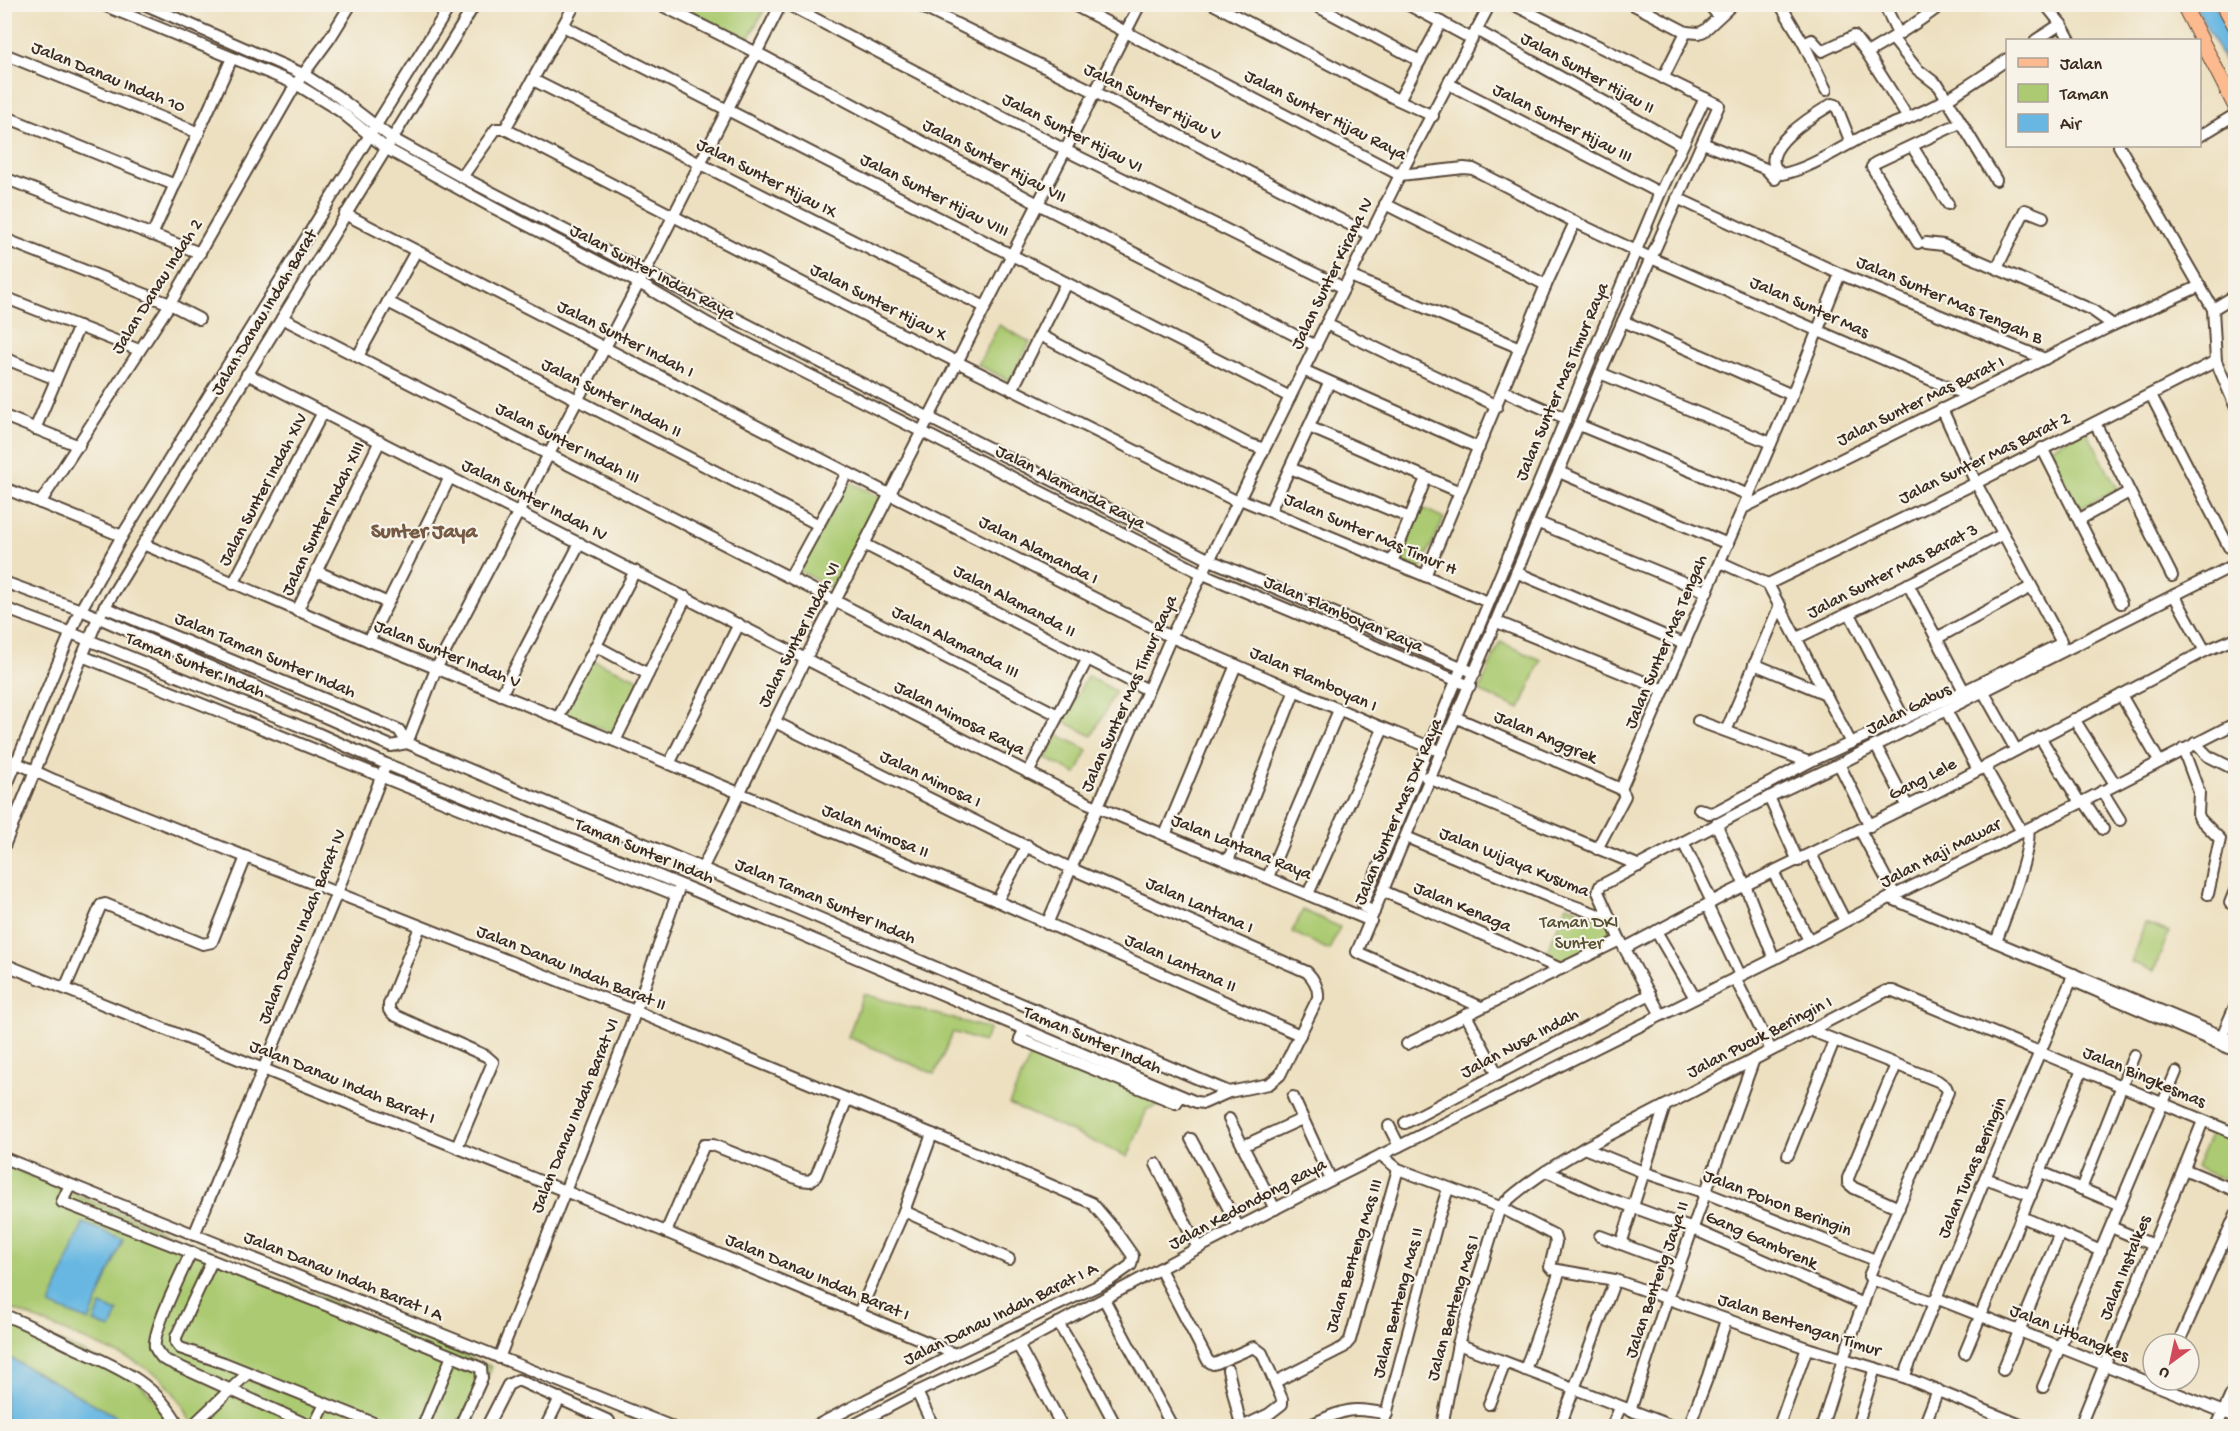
<svg xmlns="http://www.w3.org/2000/svg" width="2240" height="1431" font-family="'Gochi Hand',sans-serif">
<style>
.green{fill:#abca71;stroke:#737a48;stroke-width:1.5}
.water{fill:#68b7e2;stroke:#527080;stroke-width:1.5}
.lines{fill:none;stroke-linecap:round;stroke-linejoin:round}
.minor-casing{stroke:#564536;stroke-width:14}
.major-casing{stroke:#564536;stroke-width:16}
.minor{stroke:#fff;stroke-width:10}
.major{stroke:#fcba8e;stroke-width:14}
.labels{text-anchor:middle;dominant-baseline:central;stroke-width:4.5;stroke-linejoin:round;paint-order:stroke}
.street-label{font-size:18px;fill:#3b2a1e;stroke:#f7f3e8}
.park-label{font-size:18px;fill:#575233;stroke:#f7f3e8}
.quarter-label{font-size:21px;font-weight:bold;fill:#765a44;stroke:#f7f3e8}
</style>
<rect width="100%" height="100%" fill="#f7f3e8"/>
<filter id="ink" filterUnits="userSpaceOnUse"><feTurbulence type="fractalNoise" baseFrequency=".0167" numOctaves="2"/><feDisplacementMap in="SourceGraphic" scale="12" xChannelSelector="R" yChannelSelector="G"/><feConvolveMatrix kernelMatrix="1 2 1 2 8 2 1 2 1" color-interpolation-filters="sRGB"/></filter>
<filter id="wash" filterUnits="userSpaceOnUse"><feTurbulence type="fractalNoise" baseFrequency=".008" numOctaves="4" result="noise"/><feDisplacementMap in="SourceGraphic" scale="24" xChannelSelector="R" yChannelSelector="G"/><feGaussianBlur stdDeviation="1.35" result="paint"/><feColorMatrix in="noise" values="0 0 0 0 0 0 0 0 0 0 0 0 0 0 0 0 0 1.4 0 .05"/><feComposite in="paint" operator="in"/></filter>
<g filter="url(#wash)">
<rect width="100%" height="100%" fill="#ede0c0"/>
<g class="green">
<path d="M678,5H767L746,43Z"/>
<path d="M999,325L1030,342L1010,381L978,365Z"/>
<path d="M2085,429L2118,489L2080,509L2047,450Z"/>
<path d="M847,481L881,497L838,591L799,571Z"/>
<path d="M1422,508L1444,518L1419,572L1397,562Z"/>
<path d="M1500,642L1541,660L1520,709L1479,691Z"/>
<path d="M590,659L641,680L614,734L563,713Z"/>
<path d="M1087,676L1116,691L1092,736L1063,721Z"/>
<path d="M1057,734L1088,750L1076,774L1045,758Z"/>
<path d="M1567,905L1608,922L1616,938L1561,965L1545,956Z"/>
<path d="M1303,910L1340,927L1329,950L1292,932Z"/>
<path d="M2145,923L2169,932L2154,971L2131,962Z"/>
<path d="M863,994L990,1029L983,1042L953,1032L935,1074L848,1037Z"/>
<path d="M1034,1049L1170,1102L1147,1109L1128,1157L1009,1104Z"/>
<path d="M2212,1131L2235,1141V1185L2196,1167Z"/>
<path d="M4,1165L492,1367L466,1426H192L183,1405L161,1377L132,1360L5,1306Z"/>
<path d="M5,1317L131,1374L179,1426H126L123,1420L14,1360L5,1357Z"/>
</g>
<g class="water">
<path d="M2195,5H2215L2235,43V82Z"/>
<path d="M83,1223L123,1239L89,1321L50,1305Z"/>
<path d="M101,1305L118,1312L111,1329L94,1322Z"/>
<path d="M5,1357L14,1360L123,1420L126,1426H5Z"/>
</g>
</g>
<g filter="url(#ink)">
<g class="lines">
<g class="minor-casing">
<g id="minor">
<path d="M101,4L296,84L340,111L387,149L492,207L639,283L709,324L1203,574L1470,686"/>
<path d="M144,4L303,74L337,96L393,139L462,177L884,395L1210,560L1475,673"/>
<path d="M659,4L763,56L1038,204L1316,346"/>
<path d="M787,4L1065,150L1344,288"/>
<path d="M916,4L1095,92L1370,235"/>
<path d="M1072,4L1400,175L1464,168L1473,169L1575,222L1651,258L1968,396"/>
<path d="M1213,4L1396,99L1433,116"/>
<path d="M1313,4L1420,61"/>
<path d="M1407,4L1472,39"/>
<path d="M1632,4L1686,32L1663,78"/>
<path d="M1708,4L1719,16"/>
<path d="M1780,4L1804,44L1812,40L1822,51L1854,36L1867,53L1908,118"/>
<path d="M1884,4L1898,33"/>
<path d="M2045,4L2061,24L2070,40"/>
<path d="M563,26L1290,397"/>
<path d="M1476,30L1682,145"/>
<path d="M1686,32L1699,33L1704,31L1733,4"/>
<path d="M1893,39L1917,69L1939,86L1996,180"/>
<path d="M2036,40L2061,24"/>
<path d="M1804,44L1826,90"/>
<path d="M1867,53C1893,38 1918,23 1942,4"/>
<path d="M4,54L199,133"/>
<path d="M533,80L985,307"/>
<path d="M1449,84L1660,193"/>
<path d="M1399,100L1441,22"/>
<path d="M4,116L175,185"/>
<path d="M505,129L913,340L1238,502"/>
<path d="M2200,136L2236,114"/>
<path d="M1703,143L1766,169L1775,179"/>
<path d="M1851,143L1836,105L1832,104C1817,113 1750,153 1782,174C1807,170 1839,149 1862,137C1879,128 1899,123 1917,114C1949,100 1978,79 2008,59"/>
<path d="M1912,146L1948,204"/>
<path d="M2119,146L2213,309L2216,361L2236,408"/>
<path d="M462,177L496,129H505L575,4"/>
<path d="M4,178L200,253"/>
<path d="M1677,198L1840,274L2045,359"/>
<path d="M1385,204L1546,285"/>
<path d="M345,214L885,492L1171,637L1380,727L1442,752"/>
<path d="M152,235L232,58"/>
<path d="M4,239L170,304L199,319"/>
<path d="M1918,243L1872,167L1875,163L1960,123"/>
<path d="M1926,243L1943,245L2092,310L2113,325"/>
<path d="M1997,268L2025,210L2043,217"/>
<path d="M1350,276L1520,348"/>
<path d="M4,297L139,350"/>
<path d="M388,302L819,525"/>
<path d="M2213,309L2236,295"/>
<path d="M282,318L1058,715"/>
<path d="M1623,321L1792,395"/>
<path d="M1326,324L1497,406"/>
<path d="M1040,335L1246,443L1264,449"/>
<path d="M358,356L416,251"/>
<path d="M4,358L56,379"/>
<path d="M1303,370L1479,448"/>
<path d="M1600,373L1771,443"/>
<path d="M247,374L1088,803L1371,921"/>
<path d="M1012,390L1066,283"/>
<path d="M1504,391L1565,418"/>
<path d="M2151,395L2229,547"/>
<path d="M4,416L79,446"/>
<path d="M2095,423L2172,576"/>
<path d="M1579,425L1749,495"/>
<path d="M1309,427L1460,492"/>
<path d="M35,429L79,326"/>
<path d="M2042,448L2121,603"/>
<path d="M1290,468L1410,518"/>
<path d="M1559,472L1728,544"/>
<path d="M4,488L122,536"/>
<path d="M1240,499L1488,602"/>
<path d="M40,503L170,304L296,84L330,38L351,4"/>
<path d="M1743,508L2113,325L2200,286"/>
<path d="M1270,511L1329,383"/>
<path d="M2080,519L2129,492"/>
<path d="M1539,523L1707,592"/>
<path d="M143,544L369,641L615,741L997,901L1300,1035"/>
<path d="M864,544L1148,690"/>
<path d="M1392,562L1426,478"/>
<path d="M1720,562L1768,584L1851,743"/>
<path d="M316,571L388,603"/>
<path d="M1518,573L1684,644"/>
<path d="M1425,576L1546,285L1575,222"/>
<path d="M790,577L847,473"/>
<path d="M4,582L81,610L391,746L407,743"/>
<path d="M233,584L323,412"/>
<path d="M1768,584L1976,483L2216,361"/>
<path d="M1908,584L1964,691"/>
<path d="M2174,595L2205,651"/>
<path d="M104,607L399,730L407,743L1229,1092"/>
<path d="M4,608L71,633L317,733L386,764L786,928L1196,1102L1204,1103L1229,1092L1269,1084L1280,1075L1318,998C1319,989 1314,979 1307,972L1070,868L775,722"/>
<path d="M297,611L380,441"/>
<path d="M1850,614L1904,719"/>
<path d="M1497,622L1664,690"/>
<path d="M1797,638L1919,579L2003,534"/>
<path d="M1937,638L2031,587"/>
<path d="M369,641L450,477"/>
<path d="M596,646L648,674"/>
<path d="M82,656L676,895"/>
<path d="M1754,664L1826,694"/>
<path d="M1983,691L2016,750"/>
<path d="M501,695L580,543"/>
<path d="M2121,695L2159,761"/>
<path d="M1946,710L1978,770"/>
<path d="M558,718L635,571"/>
<path d="M1457,718L1621,789"/>
<path d="M2074,719L2115,784"/>
<path d="M1698,721L1809,762"/>
<path d="M1726,731L1780,605"/>
<path d="M2040,737L2080,803"/>
<path d="M615,741L686,597"/>
<path d="M407,743L436,669L650,262L781,4"/>
<path d="M2195,743L2208,756L2236,770"/>
<path d="M1876,746L1908,807"/>
<path d="M2183,749L2199,792L2198,814L2200,819L2220,839L2208,894"/>
<path d="M4,757L54,780L246,857L635,1011L932,1134L1092,1203L1114,1229L1133,1256L1131,1265L1110,1280L955,1354L816,1426"/>
<path d="M669,764L739,624"/>
<path d="M1839,764L1870,826"/>
<path d="M1985,767L2022,832"/>
<path d="M1028,773L1087,660"/>
<path d="M1426,777L1640,866"/>
<path d="M1621,789L1792,395L1840,274"/>
<path d="M2102,791L2120,820"/>
<path d="M4,792L79,613L122,536L451,4"/>
<path d="M1769,797L1798,861"/>
<path d="M2084,801L2103,829"/>
<path d="M1699,809L1709,813L1715,812L1809,762L1964,691L2060,644L2061,641L1976,483L1942,409"/>
<path d="M1716,824L1745,885L1774,959"/>
<path d="M1860,830L1895,895"/>
<path d="M1165,835L1236,665"/>
<path d="M1406,837L1552,898L1610,919"/>
<path d="M1683,842L1712,902"/>
<path d="M4,846L98,618L475,4"/>
<path d="M1597,849L1625,796L1621,789"/>
<path d="M1811,854L1845,921"/>
<path d="M1228,861L1295,690"/>
<path d="M703,867L806,658L1140,4"/>
<path d="M1773,872L1809,940"/>
<path d="M1268,877L1339,710"/>
<path d="M1383,891L1561,969"/>
<path d="M1308,894L1383,729"/>
<path d="M1890,898L2236,1042"/>
<path d="M997,901L1027,845"/>
<path d="M2230,903L2236,888"/>
<path d="M1707,905L1740,975"/>
<path d="M1374,912L1364,907L1363,903L1373,880L1660,193L1705,98"/>
<path d="M1047,924L1171,637L1400,175L1490,4"/>
<path d="M420,927L389,1004V1010L394,1015L486,1056L493,1062L457,1147"/>
<path d="M1656,931L1695,998"/>
<path d="M1996,942C2004,921 2033,848 2028,829"/>
<path d="M1625,948L1729,893L1931,795L2205,651L2236,638"/>
<path d="M4,964L666,1232L955,1354"/>
<path d="M1735,978L1771,1050"/>
<path d="M2071,980L2236,1051"/>
<path d="M65,988L101,905L105,904L203,944L212,942L246,857"/>
<path d="M1481,1007L1357,952L1600,373L1719,105L1512,4"/>
<path d="M1466,1015L1498,1075"/>
<path d="M1661,1015L1620,940L1598,892L1600,886L1769,797L1839,764L2236,564"/>
<path d="M1024,1031L1020,1039L1176,1103L1181,1096"/>
<path d="M1812,1031L1938,1081L1946,1087L1948,1092L1869,1276L1872,1279L1843,1359L1822,1426"/>
<path d="M2222,1036L2236,1004"/>
<path d="M1407,1044L1620,940"/>
<path d="M1896,1065L1848,1178V1183L1854,1188L1899,1208"/>
<path d="M1293,1097L1331,1180"/>
<path d="M1229,1119L1275,1209"/>
<path d="M1405,1123L1650,994"/>
<path d="M1389,1126L1399,1146"/>
<path d="M1191,1139L1239,1228"/>
<path d="M1243,1146L1302,1119"/>
<path d="M1584,1148L1643,1172L1706,1193L1875,1260"/>
<path d="M1381,1155L1398,1169L1500,1207L1554,1235L1556,1242L1550,1267L1552,1269L1615,1280L1807,1348L1904,1377L2023,1426"/>
<path d="M1788,1155L1834,1041"/>
<path d="M4,1158L670,1426"/>
<path d="M1156,1164L1198,1248"/>
<path d="M2184,1169L2236,1191"/>
<path d="M1546,1171L1597,1194L1693,1229L1863,1304"/>
<path d="M2041,1172L2120,1205"/>
<path d="M1985,1178L2031,1195"/>
<path d="M70,1185L62,1202L372,1323L481,1368L482,1378L460,1426"/>
<path d="M2081,1189L2134,1055"/>
<path d="M904,1211L1009,1259"/>
<path d="M2022,1217L2101,1251"/>
<path d="M2111,1227L2153,1245"/>
<path d="M666,1232L704,1145H713L801,1180L810,1181L816,1176L847,1099"/>
<path d="M194,1235L337,893L383,772"/>
<path d="M1600,1236L1680,1266"/>
<path d="M1621,1244L1665,1106"/>
<path d="M191,1252C183,1270 152,1331 155,1347C156,1351 160,1355 163,1359L310,1426"/>
<path d="M212,1261L176,1337V1343L180,1348L224,1363L381,1426"/>
<path d="M1160,1269L1208,1361L1213,1364L1217,1363L1254,1347L1262,1353L1282,1399V1404L1269,1414L1244,1426"/>
<path d="M1872,1279L1935,1303"/>
<path d="M1936,1298L2236,1417"/>
<path d="M1104,1299L1172,1426"/>
<path d="M859,1313L904,1211L932,1134"/>
<path d="M4,1315C28,1324 50,1336 73,1347C116,1367 155,1381 179,1426"/>
<path d="M1058,1323L1087,1371L1116,1426"/>
<path d="M1458,1344L1672,1426"/>
<path d="M2178,1344L2236,1214"/>
<path d="M1018,1345L1062,1426"/>
<path d="M1965,1353L2082,1070"/>
<path d="M499,1358L630,1027L678,891"/>
<path d="M1228,1370L1241,1426"/>
<path d="M1525,1370L1560,1271"/>
<path d="M2003,1370L2060,1233"/>
<path d="M1904,1377L1985,1178L2074,974"/>
<path d="M1275,1382L1344,1347L1350,1340L1398,1169"/>
<path d="M2043,1387L2176,1072"/>
<path d="M917,1392L933,1426"/>
<path d="M1489,1404L1505,1363"/>
<path d="M1630,1411L1667,1299L1754,1059"/>
<path d="M192,1426L248,1373"/>
<path d="M314,1426L325,1404"/>
<path d="M423,1426L452,1356"/>
<path d="M487,1426L508,1385L518,1380L609,1421"/>
<path d="M546,1426L560,1398"/>
<path d="M852,1426L917,1392L1018,1345L1198,1248L1331,1180L1774,959L1895,895L2084,801L2236,723"/>
<path d="M1308,1426C1344,1410 1348,1406 1387,1414"/>
<path d="M1383,1426L1439,1216L1448,1189"/>
<path d="M1442,1426L1458,1344L1500,1207C1525,1183 1555,1165 1584,1148L1886,991H1893L2236,1134"/>
<path d="M1560,1426L1615,1280"/>
<path d="M1612,1426L1620,1408"/>
<path d="M1689,1426L1708,1376L1726,1320"/>
<path d="M1779,1426L1807,1348"/>
<path d="M1857,1426L1875,1368"/>
<path d="M1924,1426L1938,1390"/>
<path d="M2080,1426L2203,1121"/>
<path d="M2217,1426L2236,1384"/>
</g>
</g>
<g class="major-casing">
<g id="major">
<path d="M2183,4L2236,108"/>
<path d="M2223,4L2236,28"/>
</g>
</g>
<use href="#minor" class="minor"/>
<use href="#major" class="major"/>
</g>
</g>
<g class="labels">
<g class="street-label">
<text transform="translate(1587 74) rotate(29)">Jalan Sunter Hijau II</text>
<text transform="translate(108 78) rotate(22)">Jalan Danau Indah 10</text>
<text transform="translate(1152 103) rotate(27)">Jalan Sunter Hijau V</text>
<text transform="translate(1325 116) rotate(27)">Jalan Sunter Hijau Raya</text>
<text transform="translate(1562 124) rotate(27)">Jalan Sunter Hijau III</text>
<text transform="translate(1072 134) rotate(27)">Jalan Sunter Hijau VI</text>
<text transform="translate(994 162) rotate(28)">Jalan Sunter Hijau VII</text>
<text transform="translate(766 179) rotate(27)">Jalan Sunter Hijau IX</text>
<text transform="translate(934 196) rotate(27)">Jalan Sunter Hijau VIII</text>
<text transform="translate(652 273) rotate(28)">Jalan Sunter Indah Raya</text>
<text transform="translate(1333 274) rotate(-64)">Jalan Sunter Kirana IV</text>
<text transform="translate(158 287) rotate(-58)">Jalan Danau Indah 2</text>
<text transform="translate(1949 301) rotate(23)">Jalan Sunter Mas Tengah B</text>
<text transform="translate(878 303) rotate(27)">Jalan Sunter Hijau X</text>
<text transform="translate(1809 308) rotate(24)">Jalan Sunter Mas</text>
<text transform="translate(265 313) rotate(-59)">Jalan Danau Indah Barat</text>
<text transform="translate(625 340) rotate(27)">Jalan Sunter Indah I</text>
<text transform="translate(1563 382) rotate(-67)">Jalan Sunter Mas Timur Raya</text>
<text transform="translate(611 399) rotate(27)">Jalan Sunter Indah II</text>
<text transform="translate(1921 402) rotate(-26)">Jalan Sunter Mas Barat I</text>
<text transform="translate(567 444) rotate(27)">Jalan Sunter Indah III</text>
<text transform="translate(1985 459) rotate(-26)">Jalan Sunter Mas Barat 2</text>
<text transform="translate(1070 488) rotate(27)">Jalan Alamanda Raya</text>
<text transform="translate(264 490) rotate(-62)">Jalan Sunter Indah XIV</text>
<text transform="translate(534 501) rotate(27)">Jalan Sunter Indah IV</text>
<text transform="translate(324 519) rotate(-64)">Jalan Sunter Indah XIII</text>
<text transform="translate(1370 535) rotate(23)">Jalan Sunter Mas Timur H</text>
<text transform="translate(1038 551) rotate(27)">Jalan Alamanda I</text>
<text transform="translate(1893 572) rotate(-27)">Jalan Sunter Mas Barat 3</text>
<text transform="translate(1014 602) rotate(28)">Jalan Alamanda II</text>
<text transform="translate(1343 615) rotate(23)">Jalan Flamboyan Raya</text>
<text transform="translate(800 635) rotate(-63)">Jalan Sunter Indah VI</text>
<text transform="translate(1667 642) rotate(-67)">Jalan Sunter Mas Tengah</text>
<text transform="translate(955 643) rotate(27)">Jalan Alamanda III</text>
<text transform="translate(447 655) rotate(22)">Jalan Sunter Indah V</text>
<text transform="translate(265 656) rotate(23)">Jalan Taman Sunter Indah</text>
<text transform="translate(195 666) rotate(22)">Taman Sunter Indah</text>
<text transform="translate(1313 680) rotate(24)">Jalan Flamboyan I</text>
<text transform="translate(1130 694) rotate(-66)">Jalan Sunter Mas Timur Raya</text>
<text transform="translate(1909 710) rotate(-27)">Jalan Gabus</text>
<text transform="translate(959 719) rotate(27)">Jalan Mimosa Raya</text>
<text transform="translate(1545 738) rotate(23)">Jalan Anggrek</text>
<text transform="translate(930 780) rotate(26)">Jalan Mimosa I</text>
<text transform="translate(1923 780) rotate(-27)">Gang Lele</text>
<text transform="translate(1399 812) rotate(-67)">Jalan Sunter Mas DKI Raya</text>
<text transform="translate(875 832) rotate(23)">Jalan Mimosa II</text>
<text transform="translate(1241 848) rotate(22)">Jalan Lantana Raya</text>
<text transform="translate(644 852) rotate(22)">Taman Sunter Indah</text>
<text transform="translate(1941 854) rotate(-27)">Jalan Haji Mawar</text>
<text transform="translate(1514 863) rotate(22)">Jalan Wijaya Kusuma</text>
<text transform="translate(825 902) rotate(23)">Jalan Taman Sunter Indah</text>
<text transform="translate(1199 906) rotate(24)">Jalan Lantana I</text>
<text transform="translate(1462 908) rotate(23)">Jalan Kenaga</text>
<text transform="translate(303 927) rotate(-68)">Jalan Danau Indah Barat IV</text>
<text transform="translate(1180 964) rotate(24)">Jalan Lantana II</text>
<text transform="translate(571 969) rotate(22)">Jalan Danau Indah Barat II</text>
<text transform="translate(1760 1038) rotate(-27)">Jalan Pucuk Beringin I</text>
<text transform="translate(1092 1041) rotate(23)">Taman Sunter Indah</text>
<text transform="translate(1520 1044) rotate(-28)">Jalan Nusa Indah</text>
<text transform="translate(2144 1078) rotate(23)">Jalan Bingkesmas</text>
<text transform="translate(342 1083) rotate(22)">Jalan Danau Indah Barat I</text>
<text transform="translate(576 1116) rotate(-68)">Jalan Danau Indah Barat VI</text>
<text transform="translate(1973 1168) rotate(-67)">Jalan Tunas Beringin</text>
<text transform="translate(1777 1204) rotate(21)">Jalan Pohon Beringin</text>
<text transform="translate(1248 1205) rotate(-28)">Jalan Kedondong Raya</text>
<text transform="translate(1761 1241) rotate(24)">Gang Gambrenk</text>
<text transform="translate(1355 1256) rotate(-73)">Jalan Benteng Mas III</text>
<text transform="translate(2126 1268) rotate(-68)">Jalan Instalkes</text>
<text transform="translate(343 1277) rotate(22)">Jalan Danau Indah Barat I A</text>
<text transform="translate(817 1278) rotate(23)">Jalan Danau Indah Barat I</text>
<text transform="translate(1658 1280) rotate(-71)">Jalan Benteng Jaya II</text>
<text transform="translate(1399 1303) rotate(-75)">Jalan Benteng Mas II</text>
<text transform="translate(1454 1308) rotate(-74)">Jalan Benteng Mas I</text>
<text transform="translate(1001 1315) rotate(-26)">Jalan Danau Indah Barat I A</text>
<text transform="translate(1799 1326) rotate(18)">Jalan Bentengan Timur</text>
<text transform="translate(2069 1334) rotate(22)">Jalan Litbangkes</text>
</g>
<g class="park-label">
<text x="1579" y="923">Taman DKI<tspan x="1579" dy="21">Sunter</tspan></text>
</g>
<g class="quarter-label">
<text x="424" y="533">Sunter Jaya</text>
</g>
</g>
<rect width="2240" height="1431" fill="none" stroke="#f7f3e8" stroke-width="24"/>
<rect x="2006" y="39" width="195" height="108" fill="#f7f3e8" stroke="#aca397" stroke-width="1.5"/>
<rect x="2018" y="58" width="30" height="9" fill="#fcba8e" stroke="#aca397" stroke-width="1.5"/>
<text x="2060" y="69" font-size="18" fill="#3b2a1e">Jalan</text>
<rect x="2018" y="84" width="30" height="18" fill="#abca71" stroke="#aca397" stroke-width="1.5"/>
<text x="2060" y="99" font-size="18" fill="#3b2a1e">Taman</text>
<rect x="2018" y="114" width="30" height="18" fill="#68b7e2" stroke="#aca397" stroke-width="1.5"/>
<text x="2060" y="129" font-size="18" fill="#3b2a1e">Air</text>
<g transform="translate(2171 1362) rotate(213)"><circle r="28" fill="#f7f3e8" stroke="#aca397" stroke-width="1.5"/>
<path d="M0-4.5L10 22L0 15L-10 22Z" fill="#d1495b"/>
<text y="-9" font-size="16" font-weight="bold" text-anchor="middle" fill="#3b2a1e">U</text>
</g>
</svg>
